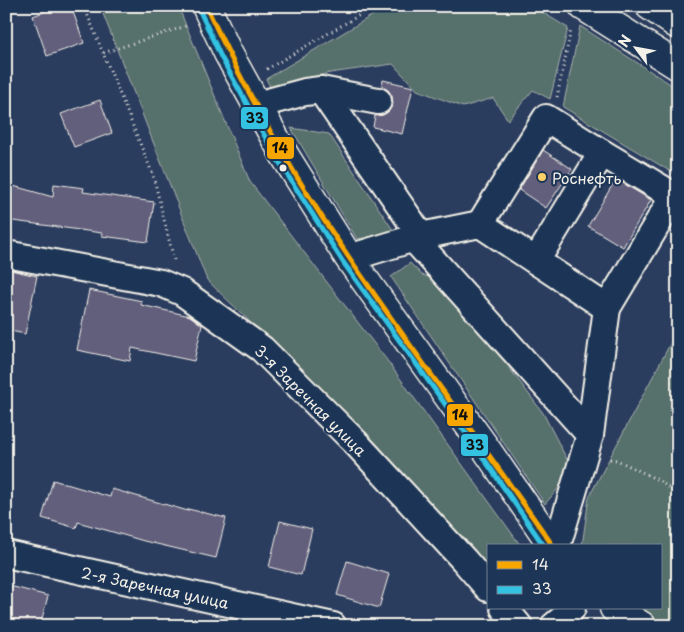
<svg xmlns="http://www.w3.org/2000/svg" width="684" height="632" font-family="'Playpen Sans',sans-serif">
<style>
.green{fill:#576f6c;stroke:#a6b0aa}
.building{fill:#625e7d;stroke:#f4f1e8}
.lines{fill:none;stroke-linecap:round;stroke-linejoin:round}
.minor-casing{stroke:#f4f1e8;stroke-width:30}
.major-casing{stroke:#f4f1e8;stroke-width:31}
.path{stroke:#f4f1e8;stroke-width:3;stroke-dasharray:1 4;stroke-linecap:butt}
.minor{stroke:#1d3557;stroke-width:26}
.major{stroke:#1d3557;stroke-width:28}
.bus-1-casing{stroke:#1d3557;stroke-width:9}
.bus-2-casing{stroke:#1d3557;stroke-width:9}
.bus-1{stroke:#f7a600;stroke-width:5}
.bus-2{stroke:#33c2e2;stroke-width:5}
.bus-dot{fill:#f4f1e8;stroke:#1d3557;stroke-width:2}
.poi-dot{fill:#ffd166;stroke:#1d3557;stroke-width:2}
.labels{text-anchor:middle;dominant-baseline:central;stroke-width:4.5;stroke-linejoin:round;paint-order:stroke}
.poi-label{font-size:15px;fill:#f4f1e8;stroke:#1d3557;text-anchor:start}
.street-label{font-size:15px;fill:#f4f1e8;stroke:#1d3557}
.line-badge{stroke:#1d3557;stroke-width:2}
.pale-badge-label{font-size:14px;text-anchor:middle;font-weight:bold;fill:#111}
</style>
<rect width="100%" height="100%" fill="#2b3d5f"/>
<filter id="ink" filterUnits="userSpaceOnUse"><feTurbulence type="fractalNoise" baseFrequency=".02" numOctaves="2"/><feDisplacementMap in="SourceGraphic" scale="10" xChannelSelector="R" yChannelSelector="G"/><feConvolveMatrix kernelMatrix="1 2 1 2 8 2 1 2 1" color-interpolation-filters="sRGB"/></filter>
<g filter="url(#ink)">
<g class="green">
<path d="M100,6H178L250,182L386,359L521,546H488V580L317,387L207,280Z"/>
<path d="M388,6H532L568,28L550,99L533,90L508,120L493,98L463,107L417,90L393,64L330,73L292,81L274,94L266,79Z"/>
<path d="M580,26L678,89V176L563,107Z"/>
<path d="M291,128L329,134L395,233L357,239Z"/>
<path d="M410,263L422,275L444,281L543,413L573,471L545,504L391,277Z"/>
<path d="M678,329V626C656,626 649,623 633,608H660V546H582L589,497Z"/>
</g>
<g class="building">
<path d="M60,6H71L84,43L47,56L33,16Z"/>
<path d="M383,80L413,87L402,134L373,127L375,116L383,115L389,111L393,104L392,96L388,90L382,87Z"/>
<path d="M100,100L112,133L74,147L61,114Z"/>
<path d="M543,150L572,169L546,208L519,190Z"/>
<path d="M616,179L651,200L623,247L588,226Z"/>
<path d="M6,184L53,197L54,184L84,188L83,192L154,202L148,242L102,236V233L6,220Z"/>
<path d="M6,269L37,276L25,334L6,330Z"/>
<path d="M89,290L142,301L141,305L190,316L202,325L194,361L132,348L130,361L77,350Z"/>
<path d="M53,480L110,497L112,489L188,511V509L226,518L216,558L144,541L78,522L76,528L42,518Z"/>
<path d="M280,521L312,529L301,575L269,567Z"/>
<path d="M347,561L389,574L379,608L337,595Z"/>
<path d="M6,585L48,596L40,626H6Z"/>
</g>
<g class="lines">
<g class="minor-casing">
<g id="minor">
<path d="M321,90L421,236"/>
<path d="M257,105L305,92L321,90L378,101"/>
<path d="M480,224L546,118L602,153"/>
<path d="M413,238L590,435"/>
<path d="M6,254L161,283L182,292L262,349L355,442L464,560L488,588"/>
<path d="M349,258L421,236L480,224L607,308L590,435L557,546"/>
<path d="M536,261L602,153L674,196L607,308"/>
<path d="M6,554L333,626"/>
<path d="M504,608L519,626"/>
<path d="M554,626L566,616L572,608"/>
</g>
</g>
<g class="major-casing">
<g id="major">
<path d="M206,6L228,53L285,156L349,258L484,446L553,546"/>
<path d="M583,6L678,66"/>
<path d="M650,6L678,25"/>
<path d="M614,608L642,626"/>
</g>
</g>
<g class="path">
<path d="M84,6L103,53"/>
<path d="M267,69L375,6"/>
<path d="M557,97L571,30"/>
<path d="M174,260L153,175L103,53L186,26"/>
<path d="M610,459L617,460L658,480L678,494"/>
</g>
<use href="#minor" class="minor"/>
<use href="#major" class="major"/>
<g class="bus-1-casing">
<path id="bus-1" d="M206,6C246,92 296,181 350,259C416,356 486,449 553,546"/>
</g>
<g class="bus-2-casing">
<path id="bus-2" d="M199,9L221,57L278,160L343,262L478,450L544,546"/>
</g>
<use href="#bus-1" class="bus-1"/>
<use href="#bus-2" class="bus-2"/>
</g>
</g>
<circle class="bus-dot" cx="283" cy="168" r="4.5"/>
<circle class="poi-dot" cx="542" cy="177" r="5"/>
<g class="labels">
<g class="poi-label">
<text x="552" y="177">Роснефть</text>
</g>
<g class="street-label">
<text transform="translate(311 400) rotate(45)">3-я Заречная улица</text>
<text transform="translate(155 587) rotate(12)">2-я Заречная улица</text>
</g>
</g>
<g class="line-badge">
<rect x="240" y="106" width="29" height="24" rx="5" fill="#33c2e2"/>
<rect x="266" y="136" width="29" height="24" rx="5" fill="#f7a600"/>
<rect x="446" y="403" width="28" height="24" rx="5" fill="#f7a600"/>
<rect x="460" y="433" width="29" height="24" rx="5" fill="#33c2e2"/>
</g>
<g class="pale-badge-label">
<text x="255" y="123">33</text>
<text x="280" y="153">14</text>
<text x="460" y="420">14</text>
<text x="475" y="450">33</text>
</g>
<rect width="684" height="632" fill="none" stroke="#1d3557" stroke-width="25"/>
<rect x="12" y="12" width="659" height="607" fill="none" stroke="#f4f1e8" stroke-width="2" filter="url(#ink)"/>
<rect x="487" y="544" width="175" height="65" fill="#1d3557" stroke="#738091"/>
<rect x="497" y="561" width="25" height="8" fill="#f7a600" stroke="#738091"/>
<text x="532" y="570" font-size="15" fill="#f4f1e8">14</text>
<rect x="497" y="586" width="25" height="8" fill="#33c2e2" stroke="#738091"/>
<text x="532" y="594" font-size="15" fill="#f4f1e8">33</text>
<g transform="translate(636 48) rotate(302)" stroke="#1d3557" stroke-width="4" paint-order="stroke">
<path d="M0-4L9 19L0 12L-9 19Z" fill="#f4f1e8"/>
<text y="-8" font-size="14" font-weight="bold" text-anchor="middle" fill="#f4f1e8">N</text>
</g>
</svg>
